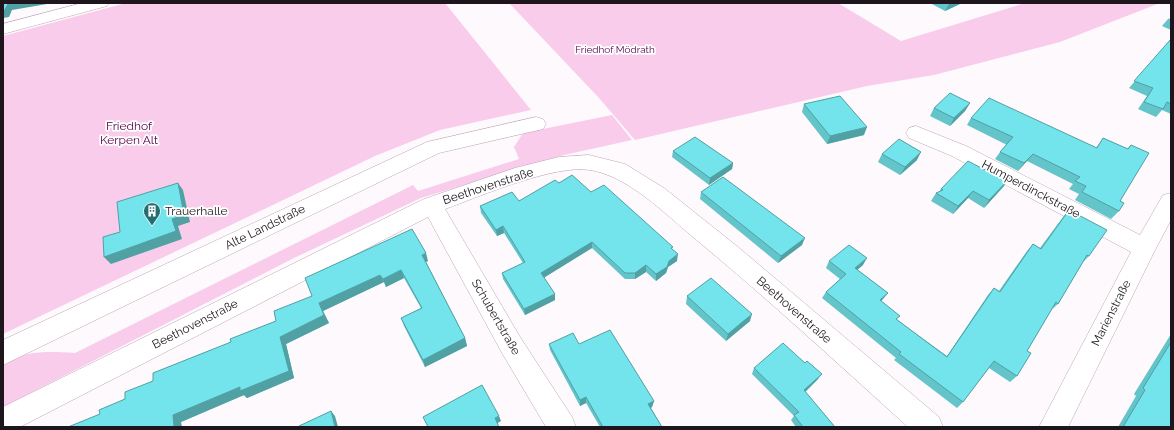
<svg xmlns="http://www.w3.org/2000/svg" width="1174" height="430" font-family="Raleway,sans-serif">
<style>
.green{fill:#f9ccec}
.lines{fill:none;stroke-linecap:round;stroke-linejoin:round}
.minor-casing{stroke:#bda5b6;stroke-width:1}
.minor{fill:#fff;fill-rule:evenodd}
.wall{fill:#63c4ca}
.shaded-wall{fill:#50a0a4}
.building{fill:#73e4eb;stroke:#50a0a4}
.labels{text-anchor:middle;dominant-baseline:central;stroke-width:3.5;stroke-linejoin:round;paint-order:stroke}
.far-park-label{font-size:10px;fill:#570349;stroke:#fff}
.park-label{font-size:12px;fill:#570349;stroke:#fff}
.street-label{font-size:12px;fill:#1e161c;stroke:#fff}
.poi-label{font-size:12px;fill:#1e161c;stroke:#fff;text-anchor:start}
</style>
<rect width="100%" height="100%" fill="#fef9fc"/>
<g class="green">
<path d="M126,3H445L531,110L440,130L375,156L3,334V36Z"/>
<path d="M509,3H838L901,41L1025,3H1160L1060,42L934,75L867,86L635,140L599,98Z"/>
<path d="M612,115L632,140L564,155L421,198L294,258L3,407V361C31,351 45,351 75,353L413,185L418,191L519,159L514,147L523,133Z"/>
</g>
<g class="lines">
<g class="minor-casing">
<g id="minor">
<path d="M82,3H109L107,6L3,34V24Z"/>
<path d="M536,117L543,119L546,124L543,129L439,153L3,365V340L427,142Z"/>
<path d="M916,126L966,146L1140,235L1163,195L1171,193V220L1154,252L1068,427H1039L1131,252L952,156L909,138L906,133L909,128Z"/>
<path d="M589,155L625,164L664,188L738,247L939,417L943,427H908C837,363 767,298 693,237C664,213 628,176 590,170C555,164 481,196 445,209L520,337L572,417L576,427H546L502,353L428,217L20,427H3V407L424,199L515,168L559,157Z"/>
</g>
</g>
<use href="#minor" class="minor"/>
</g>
<g class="wall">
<path d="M930,3H962L945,11Z"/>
<path d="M1171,18V30L1162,26L1168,19Z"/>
<path d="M1171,39V114L1162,110L1156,117L1138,109L1147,96L1129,88Z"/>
<path d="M970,103L965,111L950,126L930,116L934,108Z"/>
<path d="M804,104L864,135L827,144L802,112Z"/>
<path d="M971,118L1096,148L1103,138L1127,149L1131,145L1120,201L1119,211L1111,219L1075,200L1079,194L1069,189L1073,184L1027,161L1018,171L995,159L1000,152L1007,145L967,125Z"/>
<path d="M673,151L733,163L732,169L709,185L672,157Z"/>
<path d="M882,154L917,160L900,175L878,162Z"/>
<path d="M559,183L591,192L673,250L677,261L668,267L666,273L656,281L646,272L635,279H625L592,248L544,277L555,300L525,315L503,279L502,273L523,263L504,233L497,236L481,213L480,206L519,201Z"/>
<path d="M1004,186L984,208L968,198L953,214L931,201L936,193L939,192L941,189Z"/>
<path d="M701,192L802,245L778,263L700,199Z"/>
<path d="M1069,210L1089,256L1083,262L1058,304L1051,310L1027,351L1017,376L1010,382L989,368L963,402L957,408L894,360L896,358L822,298L826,292L840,279L826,268L829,261L863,265L857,270L888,293L881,301L897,320L947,356L988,295L994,288L999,291L1027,251L1033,244L1040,248L1063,217Z"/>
<path d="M428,261L426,262L465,338L467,346L425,367L404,326L401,318L421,308L404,278L386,287L384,282L323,311L329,323L286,344L294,378L247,398L244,395L181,422L100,414L153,381L231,342L276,321L274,311Z"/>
<path d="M687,296L750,321L726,341L686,304Z"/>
<path d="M1171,334V427H1118L1136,396L1134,394Z"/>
<path d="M549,344H579L654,401L652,407L651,408L662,427H600L586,403L580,406L550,350Z"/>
<path d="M754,368L818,379L805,392L835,427H796L791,420L794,416L752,374Z"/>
</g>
<g class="shaded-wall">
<path d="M12,3H53L12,10L9,17L3,18V11L8,4Z"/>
<path d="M950,3H962L945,11L949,4Z"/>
<path d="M970,103L965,111L950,126L954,118Z"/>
<path d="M867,127L864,135L827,144L830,136Z"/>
<path d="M921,152L917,160L900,175L905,167Z"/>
<path d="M1033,154L1027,161L1018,171L1024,163Z"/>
<path d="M733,163L732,169L709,185L710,178Z"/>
<path d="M1010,178L1004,186L984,208L989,200Z"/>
<path d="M178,183L183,190L190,222L178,226L182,239L111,264L104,257Z"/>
<path d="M973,191L968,198L953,214L958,206Z"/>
<path d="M503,226L504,233L497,236L496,230Z"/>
<path d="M805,238L802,245L778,263L781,256Z"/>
<path d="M592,242V248L542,279L541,273Z"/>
<path d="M426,253L428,261L424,263L422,255Z"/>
<path d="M678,254L677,261L668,267L666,273L656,281V274L669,261Z"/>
<path d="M867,258L863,265L851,275L855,268Z"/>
<path d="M646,265V272L635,279V273Z"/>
<path d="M401,270L404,278L386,287L383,279Z"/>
<path d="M380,275L384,282L323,311L329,323L286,344L294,378L247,398L244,395L181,422L182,427H174L173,415L240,387L280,337L319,303Z"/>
<path d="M888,293L883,299L876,306L880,300Z"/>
<path d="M555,294V300L525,315L524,309Z"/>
<path d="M752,314L750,321L726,341L728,334Z"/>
<path d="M465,338L467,346L425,367L423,360Z"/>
<path d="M822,374L818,379L801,396L804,390Z"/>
<path d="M586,397V403L580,406V400Z"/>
<path d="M654,401L652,407L647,410L648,404Z"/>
<path d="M331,411L335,416L338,427H335Z"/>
<path d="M499,416L501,421L496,424L495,418Z"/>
</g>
<g class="building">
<path d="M3,3H12L8,4L4,11H3Z"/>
<path d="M1171,39V104L1167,102L1163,109L1144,102L1153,88L1134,81Z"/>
<path d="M950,93L970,103L954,118L934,108Z"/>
<path d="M840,96L867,127L830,136L804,104Z"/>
<path d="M989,98L1097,148L1103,138L1128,149L1131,145L1149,153L1120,201L1124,203L1119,211L1082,192L1086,186L1075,181L1080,177L1033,154L1024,163L1000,152L1013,137L971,118Z"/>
<path d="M695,137L733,163L710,178L673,151Z"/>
<path d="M899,139L921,152L905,167L882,154Z"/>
<path d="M968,161L985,170L988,166L1010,178L989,200L973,191L958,206L936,193L943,190L941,189Z"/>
<path d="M572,175L591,192L604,185L673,247L671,248L678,254L669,261L667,267L656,274L646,265L635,273H625L592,242L541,273L555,294L524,309L502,273L525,262L503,226L496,230L480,206L512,192L519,201L555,180L559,183Z"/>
<path d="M723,177L805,238L781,256L701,192Z"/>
<path d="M178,183L184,215L172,219L176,231L104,257L103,237L120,232L117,202Z"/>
<path d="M1069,210L1107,230L1089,256L1087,255L1058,304L1056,302L1027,351L1031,353L1017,376L994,361L963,402L899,354L901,352L826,292L846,274L829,261L849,245L867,258L855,268L888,293L880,300L900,316L896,319L947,357L994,288L1000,292L1033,244L1041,249Z"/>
<path d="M412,229L426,253L422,255L465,338L423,360L401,318L422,308L401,270L383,279L380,275L319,303L324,315L280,337L289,371L240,391V387L173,415L174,427H68L100,414L99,410L125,399V392L153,381V373L231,342L230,339L276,321L274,311L312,296L305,278Z"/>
<path d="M711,278L752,314L728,334L687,296Z"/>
<path d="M610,330L654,401L648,404L662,427H603L586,397L580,400L549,344L573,333L579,344Z"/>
<path d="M1171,342V427H1123L1145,390L1143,388Z"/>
<path d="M783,343L805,363L807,361L822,374L804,390L835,427H803L794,415L799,412L754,368Z"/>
<path d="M482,385L499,416L495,418L499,427H455V426L454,427H428L423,417Z"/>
<path d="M331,411L335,427H299V426Z"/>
</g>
<defs>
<g id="building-pin" transform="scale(0.9)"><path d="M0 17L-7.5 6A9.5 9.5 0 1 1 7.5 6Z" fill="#236e72" stroke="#fff"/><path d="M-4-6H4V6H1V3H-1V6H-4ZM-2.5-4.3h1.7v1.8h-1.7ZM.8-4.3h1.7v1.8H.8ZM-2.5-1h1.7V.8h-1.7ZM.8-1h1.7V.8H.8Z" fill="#fff"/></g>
</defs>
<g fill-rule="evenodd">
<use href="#building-pin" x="152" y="211"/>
</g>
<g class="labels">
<g class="far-park-label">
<text x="615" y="49">Friedhof Mödrath</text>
</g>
<g class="park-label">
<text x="129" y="126">Friedhof<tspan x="129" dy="14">Kerpen Alt</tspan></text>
</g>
<g class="street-label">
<text transform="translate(488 186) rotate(-18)">Beethovenstraße</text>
<text transform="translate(1031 189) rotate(28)">Humperdinckstraße</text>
<text transform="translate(265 227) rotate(-26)">Alte Landstraße</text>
<text transform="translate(794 310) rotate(41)">Beethovenstraße</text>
<text transform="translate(1111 313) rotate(-63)">Marienstraße</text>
<text transform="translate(496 317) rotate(60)">Schubertstraße</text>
<text transform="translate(195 324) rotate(-27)">Beethovenstraße</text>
</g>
<g class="poi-label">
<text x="165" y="211">Trauerhalle</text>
</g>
</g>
<rect width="1174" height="430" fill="none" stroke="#1e161c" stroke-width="8"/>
</svg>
